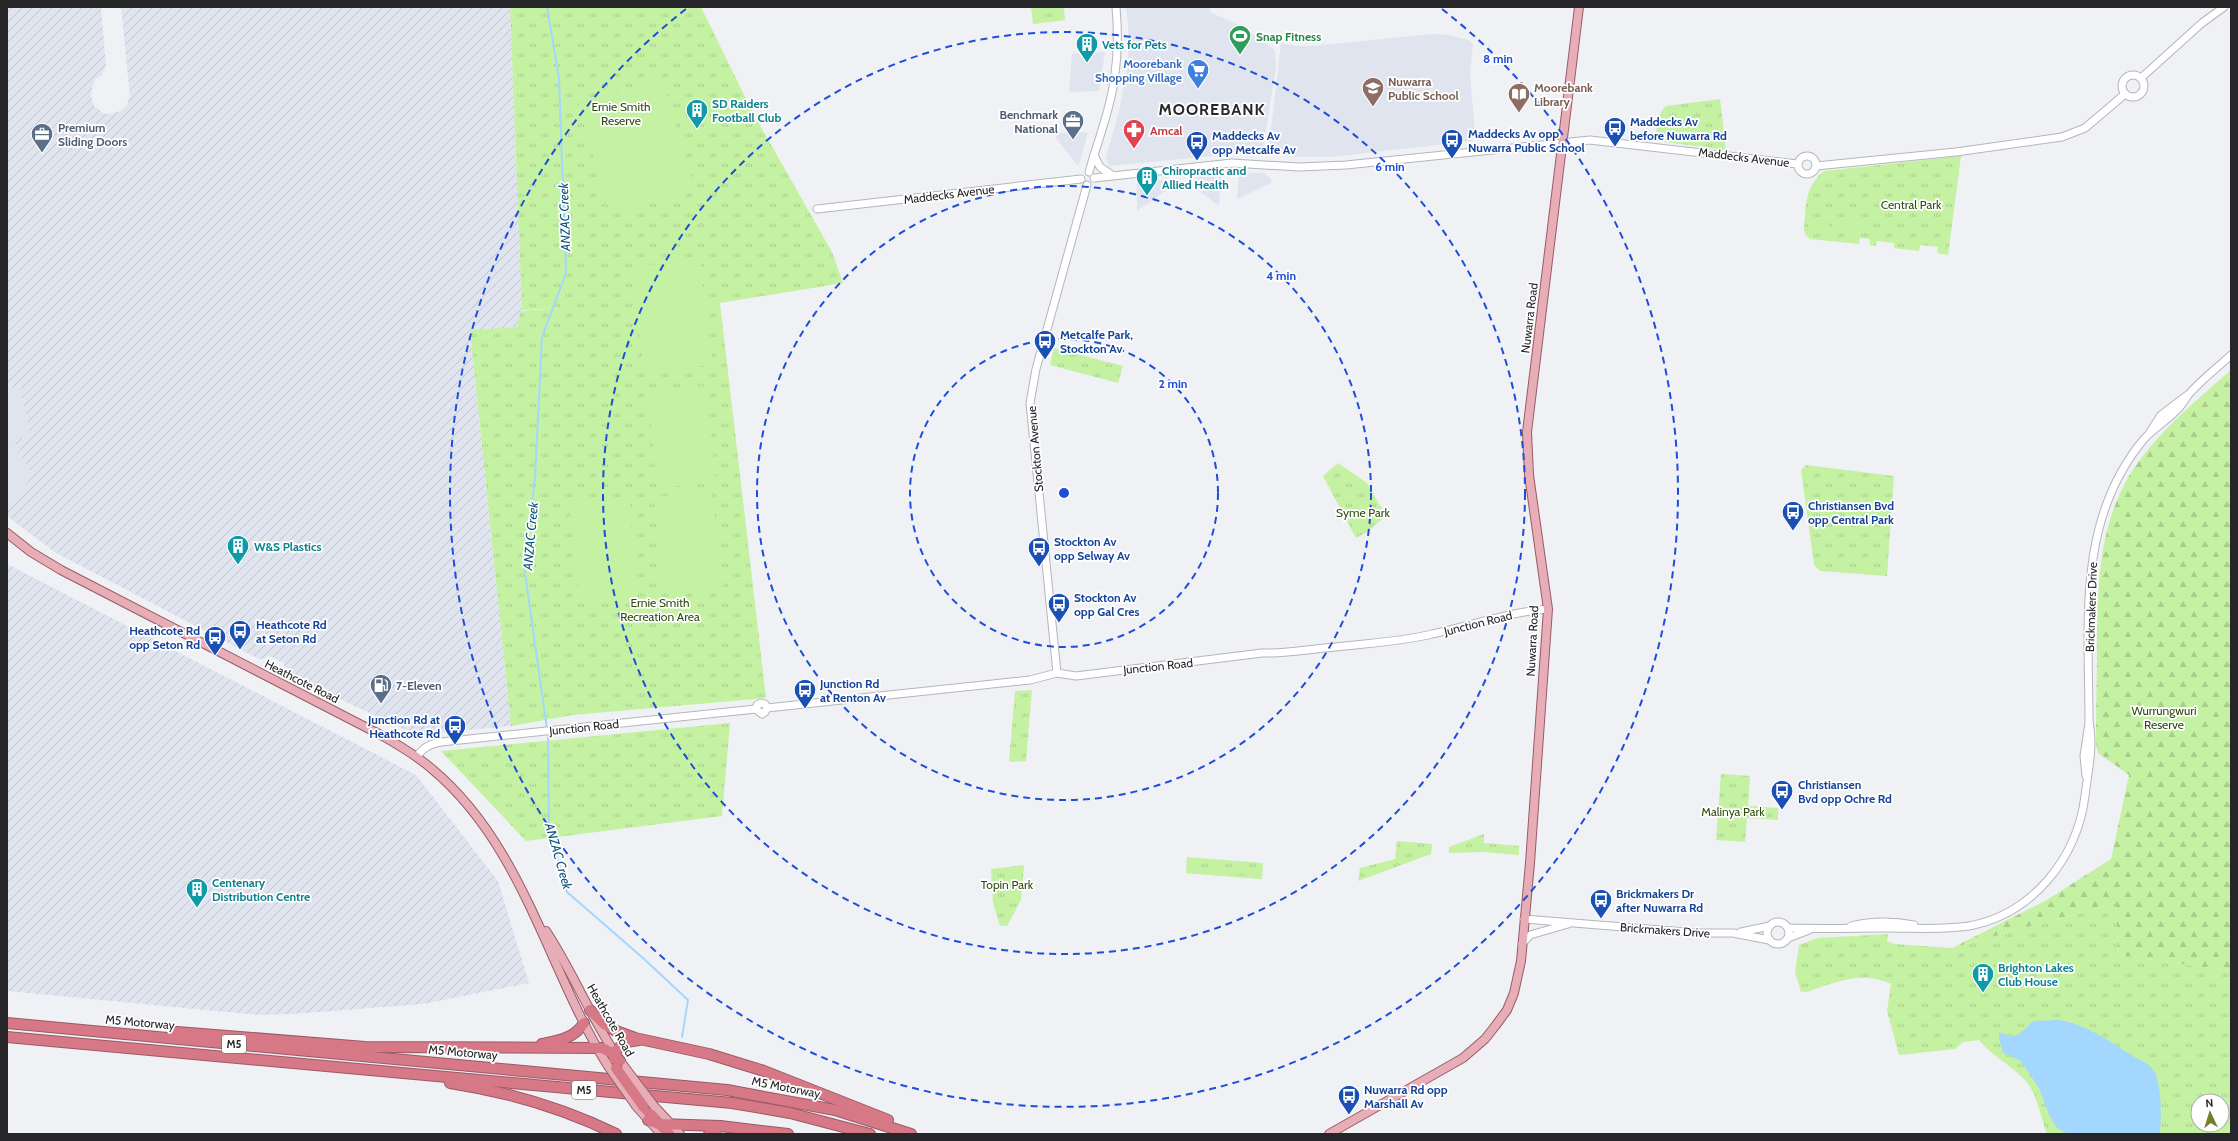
<svg xmlns="http://www.w3.org/2000/svg" width="2238" height="1141" font-family="Cabin,sans-serif">
<style>
.built{fill:#e0e4ef}
.industrial{fill:url(#industrial-furrows)}
.grass{fill:url(#grass-tufts);fill-rule:evenodd}
.forest{fill:url(#forest-firs)}
.garden{fill:#c5f1a3}
.water{fill:#a3d7fd}
.lines{fill:none;stroke-linecap:round;stroke-linejoin:round}
.stream{stroke:#a3d7fd;stroke-width:2}
.minor-casing{stroke:#b4b6ba;stroke-width:9}
.major-casing{stroke:#995b66;stroke-width:10}
.highway-casing{stroke:#995b66;stroke-width:12}
.minor{stroke:#fff;stroke-width:7}
.major{stroke:#e7aeb7;stroke-width:8}
.highway{stroke:#d77887;stroke-width:10}
.major-bridge-casing{stroke:#995b66;stroke-width:10;stroke-linecap:butt}
.highway-bridge-casing{stroke:#995b66;stroke-width:12;stroke-linecap:butt}
.major-bridge{stroke:#e7aeb7;stroke-width:8}
.highway-bridge{stroke:#d77887;stroke-width:10}
.ring{fill:none;stroke:#1d4ed8;stroke-width:2;stroke-dasharray:7 5}
.labels{text-anchor:middle;dominant-baseline:central;stroke-width:3.5;stroke-linejoin:round;paint-order:stroke}
.shield{fill:#fff;stroke:#676768;stroke-width:1}
.shield-label{font-size:11px;font-weight:bold;fill:#262628}
.leisure-label{font-size:12px;font-weight:bold;fill:#27864d;stroke:#fff;text-anchor:start}
.culture-label{font-size:12px;font-weight:bold;fill:#0d838f;stroke:#fff;text-anchor:start}
.shop-label{font-size:12px;font-weight:bold;fill:#366cbe;stroke:#fff;text-anchor:end}
.education-label{font-size:12px;font-weight:bold;fill:#785e54;stroke:#fff;text-anchor:start}
.park-label{font-size:12px;fill:#2f4c0f;stroke:#fff}
.service-label{font-size:12px;font-weight:bold;fill:#4e5e75;stroke:#fff;text-anchor:start}
.transit-label{font-size:12px;font-weight:bold;fill:#164399;stroke:#fff;text-anchor:start}
.health-label{font-size:12px;font-weight:bold;fill:#be3a42;stroke:#fff;text-anchor:start}
.street-label{font-size:12px;fill:#262628;stroke:#fff}
.water-label{font-size:13px;font-style:italic;fill:#0f557e;stroke:#fff}
.district-label{font-size:16px;font-weight:bold;letter-spacing:1px;fill:#262628;stroke:#fff}
.centre{fill:#1d4ed8;stroke:#fff;stroke-width:2}
.ring-label{font-size:12px;text-anchor:middle;font-weight:bold;fill:#1d4ed8;stroke:#fff;stroke-width:3.5;stroke-linejoin:round;paint-order:stroke}
</style>
<defs>
<pattern id="industrial-furrows" width="10" height="10" patternUnits="userSpaceOnUse"><rect width="10" height="10" fill="#e0e4ef"/><path d="M-1 1l2-2M0 10L10 0M9 11l2-2" fill="none" stroke="#c0c3cd"/></pattern>
<pattern id="grass-tufts" width="24" height="20" patternUnits="userSpaceOnUse"><rect width="24" height="20" fill="#c5f1a3"/><path d="M3 7l-1-3M5 7V3M7 7l1-3M15 17l-1-3M17 17v-4M19 17l1-3" fill="none" stroke="#a9ce8c"/></pattern>
<pattern id="forest-firs" width="22" height="20" patternUnits="userSpaceOnUse"><rect width="22" height="20" fill="#c5f1a3"/><path d="M5 1l3.5 6h-7zM16 11l3.5 6h-7z" fill="#a9ce8c"/></pattern>
</defs>
<rect width="100%" height="100%" fill="#eff1f5"/>
<g class="built">
<path d="M1126,7H1208L1212,13L1245,28L1275,50L1276,68L1262,153H1243L1109,166L1106,158L1119,111L1128,63V24Z"/>
<path d="M1433,34L1449,35L1468,40L1473,44L1470,74L1475,134L1472,141L1330,157H1297L1268,154L1281,43L1296,46H1312Z"/>
<path d="M1105,52L1099,91L1069,92L1072,54Z"/>
<path d="M1088,132L1080,162L1078,166L1056,138L1058,133Z"/>
<path d="M1239,172L1264,173L1271,179V183L1237,199Z"/>
<path d="M1221,174L1219,206L1190,184L1199,176Z"/>
<path d="M1164,180L1171,187L1137,211V182Z"/>
<path d="M20,387L30,434L14,442L33,475L7,510V388Z"/>
</g>
<g class="industrial">
<path d="M7,7H101L106,66L102,75L95,80L92,88L91,97L94,106L103,113L110,114L121,111L127,105L130,96L121,7H510L522,310L518,327L470,331L511,726L416,735L285,673L284,663L268,655L265,659H259L56,553L7,516V510L33,475L14,442L30,434L20,387L7,388Z"/>
<path d="M7,564L416,775L498,881L529,983L423,1004L293,1014L259,1015L7,991Z"/>
</g>
<g class="grass">
<path d="M510,7H701L754,115L832,252L843,283L720,303L766,698L573,715L511,726L470,330L518,327L520,311L557,308L522,310Z"/>
<path d="M1031,7H1064L1065,20L1033,24Z"/>
<path d="M1720,99L1726,150L1665,142L1658,139C1654,127 1658,114 1666,106Z"/>
<path d="M1961,156L1948,255L1937,253L1938,247L1920,245L1919,251L1894,248V243L1877,241L1876,246L1870,245V239L1860,238L1859,244L1810,239L1806,235L1804,230C1806,207 1804,187 1824,171Z"/>
<path d="M1054,348L1123,366L1118,383L1050,365Z"/>
<path d="M1338,463L1367,483L1386,516L1367,532L1356,538L1323,476Z"/>
<path d="M1806,465L1894,476L1887,576L1820,571L1814,565L1801,470Z"/>
<path d="M1032,690L1026,761L1009,762L1015,691Z"/>
<path d="M730,723L722,816L526,841L441,751Z"/>
<path d="M1721,774L1750,776L1748,806L1778,808V820L1747,818L1745,842L1716,840Z"/>
<path d="M1484,834V843L1519,846V855L1484,852L1449,853V847Z"/>
<path d="M1397,841L1432,844L1431,854L1358,881L1360,868L1395,859Z"/>
<path d="M1187,857L1263,863L1262,879L1186,873Z"/>
<path d="M1024,865L1021,900L1007,926H1000L993,903L991,869Z"/>
<path d="M2115,903L2119,955L2231,971V1134H2047C2041,1118 2037,1093 2025,1080C2011,1065 1992,1056 1979,1040L1963,1042L1955,1049L1899,1055L1887,1011L1891,984C1863,970 1835,982 1807,992H1801L1795,972L1799,945L1818,938L1888,934L1887,941L1894,944L1952,948ZM2198,1101H2222V1125H2198Z"/>
</g>
<path class="forest" d="M2231,370V971L2119,955L2115,903L1952,948L2045,901L2111,859L2129,775L2098,753L2096,743C2096,709 2097,675 2097,640C2098,583 2099,527 2129,476C2155,434 2195,402 2231,370Z"/>
<g class="garden">
<path d="M662,81L694,189L610,213L578,105Z"/>
<path d="M1820,219L1835,229L1836,232L1817,223Z"/>
<circle cx="1855" cy="227" r="7"/>
<path d="M700,259L712,365L644,373L632,267Z"/>
<path d="M705,386L716,482L658,488L647,393Z"/>
<path d="M712,491L723,587L664,593L654,497Z"/>
<path d="M629,499L638,596L580,601L570,504Z"/>
<path d="M1186,871L1255,877L1262,872V879L1186,873Z"/>
</g>
<path class="water" d="M2059,1020C2087,1025 2108,1040 2131,1055C2140,1061 2152,1063 2156,1075C2162,1093 2161,1116 2160,1134H2068L2057,1128L2050,1117L2039,1088L2021,1061L2002,1052C2002,1045 1998,1039 1999,1032C2018,1041 2020,1033 2033,1021Z"/>
<g class="lines">
<g class="stream">
<path d="M547,729L524,566L535,479L542,337L566,273L559,78L547,7"/>
<path d="M548,733L549,829L567,892L643,958L688,1000L682,1037"/>
</g>
<g class="minor-casing">
<g id="minor">
<circle cx="2133" cy="86" r="11"/>
<path d="M2141,78L2202,23L2224,7"/>
<path d="M1094,155L1100,167L1112,175"/>
<circle cx="1807" cy="165" r="9"/>
<path d="M1816,166L1956,152L2062,137L2085,128L2125,94"/>
<path d="M1089,172C1098,140 1111,108 1115,74C1118,52 1118,29 1116,7"/>
<path d="M1094,178L1232,163L1299,167L1346,165L1590,140L1797,164"/>
<path d="M817,209L1081,179"/>
<path d="M2150,432L2161,415L2186,396"/>
<path d="M1057,673L1030,403L1036,369L1087,185"/>
<path d="M767,708L1030,680L1057,673L1076,676L1262,653C1286,654 1310,649 1335,647C1367,643 1400,642 1432,634C1470,626 1508,612 1548,609"/>
<path d="M756,709L757,705L761,703L765,704L767,708"/>
<path d="M756,709L762,714L765,712L767,708"/>
<path d="M417,756C424,747 430,744 441,742L756,709"/>
<path d="M2086,776L2084,756L2089,723"/>
<path d="M1524,919L1698,933H1733L1769,940"/>
<circle cx="1778" cy="933" r="11"/>
<path d="M1851,926C1871,921 1893,921 1914,925"/>
<path d="M1788,928C1822,929 1856,928 1890,928C1916,928 1943,930 1969,926C2033,914 2077,858 2085,796C2088,770 2094,747 2089,721C2089,623 2076,520 2144,439C2154,428 2168,420 2178,409C2182,405 2185,399 2189,394C2201,380 2217,368 2231,355"/>
<path d="M1741,932L1770,926"/>
<path d="M1788,938L1809,930"/>
<path d="M1522,944L1530,935L1568,924"/>
</g>
</g>
<g class="major-casing">
<g id="major">
<path d="M7,533L31,552L61,570L379,734C397,744 416,755 432,769C524,846 547,969 608,1066"/>
<path d="M546,931C575,975 594,1026 626,1069"/>
<path d="M636,1106L661,1134"/>
<path d="M654,1106L680,1134"/>
<path d="M1329,1134L1463,1058L1485,1039L1496,1025L1507,1010L1514,993L1521,961L1530,863L1548,609L1529,475L1527,432L1579,7"/>
</g>
</g>
<g class="highway-casing">
<g id="highway">
<path d="M590,1010L604,1024L616,1031L635,1038L709,1054L764,1071L888,1120"/>
<path d="M7,1023L727,1090L835,1110L911,1134"/>
<path d="M177,1032L365,1047L602,1048L614,1054L620,1061"/>
<path d="M7,1037L732,1103L790,1113L870,1134"/>
<path d="M542,1044C558,1041 575,1038 584,1023"/>
<path d="M614,1059V1052L626,1042L639,1040"/>
<path d="M450,1083C509,1092 563,1108 616,1134"/>
<path d="M643,1106L669,1134"/>
<path d="M648,1120L659,1124L720,1126L788,1134"/>
<path d="M709,1134L720,1126"/>
</g>
</g>
<use href="#minor" class="minor"/>
<use href="#major" class="major"/>
<use href="#highway" class="highway"/>
<g class="major-bridge-casing">
<g id="major-bridge">
<path d="M608,1066L636,1106"/>
<path d="M626,1069L654,1106"/>
</g>
</g>
<g class="highway-bridge-casing">
<path id="highway-bridge" d="M616,1068L643,1106"/>
</g>
<use href="#major-bridge" class="major-bridge"/>
<use href="#highway-bridge" class="highway-bridge"/>
</g>
<g class="ring">
<circle cx="1064" cy="493" r="154"/>
<circle cx="1064" cy="493" r="307"/>
<circle cx="1064" cy="493" r="461"/>
<path d="M1442 9A614 614 0 1 1 686 9"/>
</g>
<defs>
<g id="stadium-pin" transform="scale(1.15)"><path d="M0 17L-7.5 6A9.5 9.5 0 1 1 7.5 6Z" fill="#2e9e5b" stroke="#fff"/><path d="M0-5a6.5 5 0 1 0 0 10a6.5 5 0 1 0 0-10ZM-3.5-1.8h7v3.6h-7Z" fill="#fff"/></g>
<g id="building-pin" transform="scale(1.15)"><path d="M0 17L-7.5 6A9.5 9.5 0 1 1 7.5 6Z" fill="#0f9aa8" stroke="#fff"/><path d="M-4-6H4V6H1V3H-1V6H-4ZM-2.5-4.3h1.7v1.8h-1.7ZM.8-4.3h1.7v1.8H.8ZM-2.5-1h1.7V.8h-1.7ZM.8-1h1.7V.8H.8Z" fill="#fff"/></g>
<g id="supermarket-pin" transform="scale(1.15)"><path d="M0 17L-7.5 6A9.5 9.5 0 1 1 7.5 6Z" fill="#3f7fe0" stroke="#fff"/><path d="M-6-5.5h2.5l.6 2H6L4.5 2H-2.5L-4.4-4H-6ZM-1.5 3.2a1.3 1.3 0 1 0 .1 0ZM3 3.2a1.3 1.3 0 1 0 .1 0Z" fill="#fff"/></g>
<g id="school-pin" transform="scale(1.15)"><path d="M0 17L-7.5 6A9.5 9.5 0 1 1 7.5 6Z" fill="#8d6e63" stroke="#fff"/><path d="M0-5L7-2L0 1L-7-2ZM-4 1L0 2.5L4 1V4Q0 6-4 4Z" fill="#fff"/></g>
<g id="library-pin" transform="scale(1.15)"><path d="M0 17L-7.5 6A9.5 9.5 0 1 1 7.5 6Z" fill="#8d6e63" stroke="#fff"/><path d="M-6-4Q-3-5.5-.7-3.5V5Q-3 3-6 4ZM6-4Q3-5.5 .7-3.5V5Q3 3 6 4Z" fill="#fff"/></g>
<g id="office-pin" transform="scale(1.15)"><path d="M0 17L-7.5 6A9.5 9.5 0 1 1 7.5 6Z" fill="#5c6f8a" stroke="#fff"/><path d="M-6-3h4V-5.5h4V-3h4V5H-6ZM-1-4.5V-3h2v-1.5ZM-6 0V1H6V0Z" fill="#fff"/></g>
<g id="bus-pin" transform="scale(1.15)"><path d="M0 17L-7.5 6A9.5 9.5 0 1 1 7.5 6Z" fill="#1a4fb4" stroke="#fff"/><path d="M-5-6H5V4H4V6H2V4H-2V6H-4V4H-5ZM-3.5-4V0h7V-4ZM-3.5 1.2v1.5H-2V1.2ZM2 1.2v1.5H3.5V1.2Z" fill="#fff"/></g>
<g id="pharmacy-pin" transform="scale(1.15)"><path d="M0 17L-7.5 6A9.5 9.5 0 1 1 7.5 6Z" fill="#e0444e" stroke="#fff"/><path d="M-2-6h4v4h4v4h-4v4h-4v-4h-4v-4h4Z" fill="#fff"/></g>
<g id="fuel-pin" transform="scale(1.15)"><path d="M0 17L-7.5 6A9.5 9.5 0 1 1 7.5 6Z" fill="#5c6f8a" stroke="#fff"/><path d="M-5.5-6h7V0h2V4h1.3V-2.5L3-4.5l.8-.8L6-3V5H2.5V1h-1V6h-7ZM-4.2-4.7v3.2H.2V-4.7Z" fill="#fff"/></g>
</defs>
<g fill-rule="evenodd">
<use href="#stadium-pin" x="1240" y="36"/>
<use href="#building-pin" x="1087" y="44"/>
<use href="#supermarket-pin" x="1198" y="70"/>
<use href="#school-pin" x="1373" y="88"/>
<use href="#library-pin" x="1519" y="94"/>
<use href="#building-pin" x="697" y="110"/>
<use href="#office-pin" x="1073" y="121"/>
<use href="#bus-pin" x="1615" y="128"/>
<use href="#pharmacy-pin" x="1134" y="130"/>
<use href="#office-pin" x="42" y="134"/>
<use href="#bus-pin" x="1452" y="140"/>
<use href="#bus-pin" x="1197" y="142"/>
<use href="#building-pin" x="1147" y="177"/>
<use href="#bus-pin" x="1045" y="341"/>
<use href="#bus-pin" x="1793" y="512"/>
<use href="#building-pin" x="238" y="546"/>
<use href="#bus-pin" x="1039" y="548"/>
<use href="#bus-pin" x="1059" y="604"/>
<use href="#bus-pin" x="240" y="631"/>
<use href="#bus-pin" x="215" y="637"/>
<use href="#fuel-pin" x="381" y="685"/>
<use href="#bus-pin" x="805" y="690"/>
<use href="#bus-pin" x="455" y="726"/>
<use href="#bus-pin" x="1782" y="791"/>
<use href="#building-pin" x="197" y="889"/>
<use href="#bus-pin" x="1601" y="900"/>
<use href="#building-pin" x="1983" y="974"/>
<use href="#bus-pin" x="1349" y="1096"/>
</g>
<g class="labels">
<g class="shield">
<rect x="222" y="1035" width="24" height="18" rx="3"/>
<rect x="572" y="1081" width="24" height="18" rx="3"/>
</g>
<g class="shield-label">
<text x="234" y="1044">M5</text>
<text x="584" y="1090">M5</text>
</g>
<g class="leisure-label">
<text x="1256" y="36">Snap Fitness</text>
</g>
<g class="culture-label">
<text x="1102" y="44">Vets for Pets</text>
<text x="712" y="103">SD Raiders<tspan x="712" dy="14">Football Club</tspan></text>
<text x="1162" y="170">Chiropractic and<tspan x="1162" dy="14">Allied Health</tspan></text>
<text x="254" y="546">W&amp;S Plastics</text>
<text x="212" y="882">Centenary<tspan x="212" dy="14">Distribution Centre</tspan></text>
<text x="1998" y="967">Brighton Lakes<tspan x="1998" dy="14">Club House</tspan></text>
</g>
<g class="shop-label">
<text x="1182" y="63">Moorebank<tspan x="1182" dy="14">Shopping Village</tspan></text>
</g>
<g class="education-label">
<text x="1388" y="81">Nuwarra<tspan x="1388" dy="14">Public School</tspan></text>
<text x="1534" y="87">Moorebank<tspan x="1534" dy="14">Library</tspan></text>
</g>
<g class="park-label">
<text x="621" y="106">Ernie Smith<tspan x="621" dy="14">Reserve</tspan></text>
<text x="1911" y="204">Central Park</text>
<text x="1363" y="512">Syme Park</text>
<text x="660" y="602">Ernie Smith<tspan x="660" dy="14">Recreation Area</tspan></text>
<text x="2164" y="710">Wurrungwuri<tspan x="2164" dy="14">Reserve</tspan></text>
<text x="1733" y="811">Malinya Park</text>
<text x="1007" y="884">Topin Park</text>
</g>
<g class="service-label">
<text x="1058" y="114" text-anchor="end">Benchmark<tspan x="1058" dy="14">National</tspan></text>
<text x="58" y="127">Premium<tspan x="58" dy="14">Sliding Doors</tspan></text>
<text x="396" y="685">7-Eleven</text>
</g>
<g class="transit-label">
<text x="1630" y="121">Maddecks Av<tspan x="1630" dy="14">before Nuwarra Rd</tspan></text>
<text x="1468" y="133">Maddecks Av opp<tspan x="1468" dy="14">Nuwarra Public School</tspan></text>
<text x="1212" y="135">Maddecks Av<tspan x="1212" dy="14">opp Metcalfe Av</tspan></text>
<text x="1060" y="334">Metcalfe Park,<tspan x="1060" dy="14">Stockton Av</tspan></text>
<text x="1808" y="505">Christiansen Bvd<tspan x="1808" dy="14">opp Central Park</tspan></text>
<text x="1054" y="541">Stockton Av<tspan x="1054" dy="14">opp Selway Av</tspan></text>
<text x="1074" y="597">Stockton Av<tspan x="1074" dy="14">opp Gal Cres</tspan></text>
<text x="256" y="624">Heathcote Rd<tspan x="256" dy="14">at Seton Rd</tspan></text>
<text x="200" y="630" text-anchor="end">Heathcote Rd<tspan x="200" dy="14">opp Seton Rd</tspan></text>
<text x="820" y="683">Junction Rd<tspan x="820" dy="14">at Renton Av</tspan></text>
<text x="440" y="719" text-anchor="end">Junction Rd at<tspan x="440" dy="14">Heathcote Rd</tspan></text>
<text x="1798" y="784">Christiansen<tspan x="1798" dy="14">Bvd opp Ochre Rd</tspan></text>
<text x="1616" y="893">Brickmakers Dr<tspan x="1616" dy="14">after Nuwarra Rd</tspan></text>
<text x="1364" y="1089">Nuwarra Rd opp<tspan x="1364" dy="14">Marshall Av</tspan></text>
</g>
<g class="health-label">
<text x="1150" y="130">Amcal</text>
</g>
<g class="street-label">
<text transform="translate(1744 157) rotate(7)">Maddecks Avenue</text>
<text transform="translate(949 194) rotate(-7)">Maddecks Avenue</text>
<text transform="translate(1529 318) rotate(-83)">Nuwarra Road</text>
<text transform="translate(1035 449) rotate(-95)">Stockton Avenue</text>
<text transform="translate(2091 607) rotate(-88)">Brickmakers Drive</text>
<text transform="translate(1478 623) rotate(-14)">Junction Road</text>
<text transform="translate(1532 641) rotate(-87)">Nuwarra Road</text>
<text transform="translate(1158 666) rotate(-6)">Junction Road</text>
<text transform="translate(302 681) rotate(27)">Heathcote Road</text>
<text transform="translate(584 727) rotate(-6)">Junction Road</text>
<text transform="translate(1665 930) rotate(4)">Brickmakers Drive</text>
<text transform="translate(611 1020) rotate(60)">Heathcote Road</text>
<text transform="translate(140 1022) rotate(5)">M5 Motorway</text>
<text transform="translate(463 1052) rotate(5)">M5 Motorway</text>
<text transform="translate(786 1087) rotate(11)">M5 Motorway</text>
</g>
<g class="water-label">
<text transform="translate(564 217) rotate(-92)">ANZAC Creek</text>
<text transform="translate(530 536) rotate(-85)">ANZAC Creek</text>
<text transform="translate(559 856) rotate(74)">ANZAC Creek</text>
</g>
<g class="district-label">
<text x="1212" y="109">MOOREBANK</text>
</g>
</g>
<circle cx="1064" cy="493" r="6" class="centre"/>
<g class="ring-label">
<text x="1498" y="63">8 min</text>
<text x="1390" y="171">6 min</text>
<text x="1281" y="280">4 min</text>
<text x="1173" y="388">2 min</text>
</g>
<rect width="2238" height="1141" fill="none" stroke="#262628" stroke-width="16"/>
<g transform="translate(2210 1113) rotate(356)"><circle r="19" fill="#ffffff" stroke="#a8a8a9"/>
<path d="M0-3L7 15L0 10L-7 15Z" fill="#73812f"/>
<text y="-6" font-size="11" font-weight="bold" text-anchor="middle" fill="#262628">N</text>
</g>
</svg>
